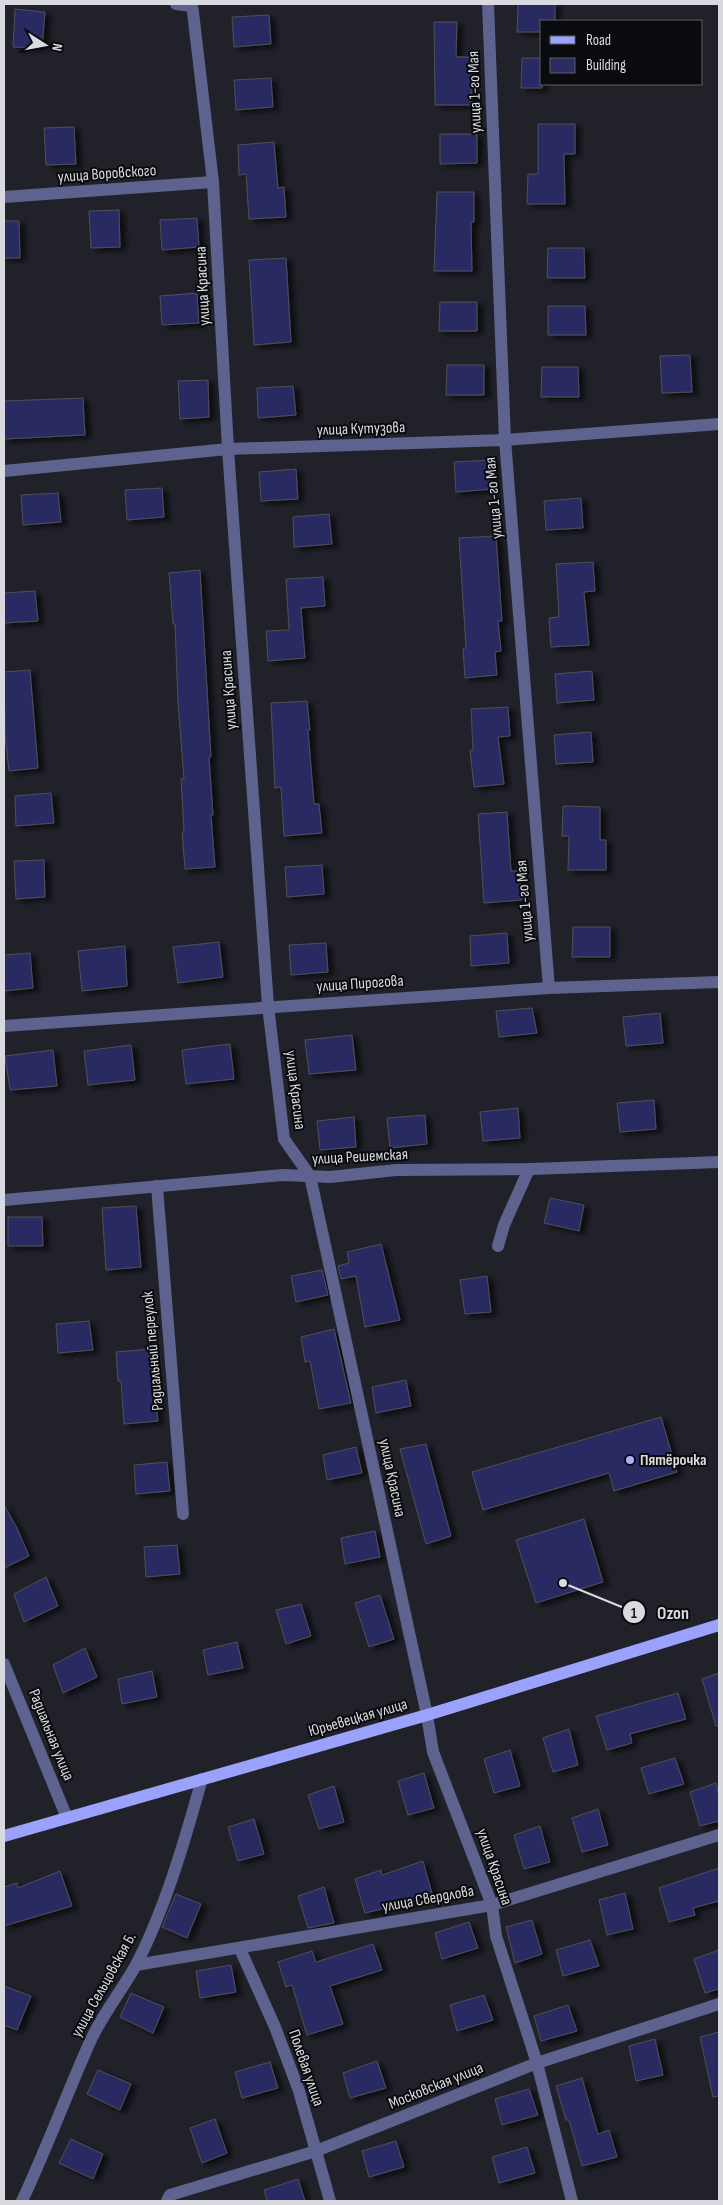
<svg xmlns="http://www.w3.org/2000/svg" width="723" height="2205" font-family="'Sofia Sans Condensed',sans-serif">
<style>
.building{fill:#2b2c62;stroke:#4e4f59;filter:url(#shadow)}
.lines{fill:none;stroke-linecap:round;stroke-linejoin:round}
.minor{stroke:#5d628e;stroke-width:12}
.major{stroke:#9aa2fd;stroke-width:12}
.poi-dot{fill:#a8b0fc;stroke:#0a0b0e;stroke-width:2}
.labels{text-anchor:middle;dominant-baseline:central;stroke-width:4;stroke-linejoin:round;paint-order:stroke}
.street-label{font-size:16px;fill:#d9dadf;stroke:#0a0b0e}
.poi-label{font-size:16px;font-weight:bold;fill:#d9dadf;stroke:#0a0b0e;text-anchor:start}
.leader{fill:none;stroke:#d9dadf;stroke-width:2}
.callout-dot{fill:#d9dadf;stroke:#0a0b0e;stroke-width:2}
.mark-label{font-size:15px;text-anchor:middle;font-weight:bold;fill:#111}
.callout-label{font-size:18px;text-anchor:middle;font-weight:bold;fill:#d9dadf;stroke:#0a0b0e;stroke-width:4;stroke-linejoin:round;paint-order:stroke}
</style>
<defs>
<filter id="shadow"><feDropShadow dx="5.5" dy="3" stdDeviation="2.5" flood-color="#0009"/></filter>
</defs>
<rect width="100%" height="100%" fill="#202129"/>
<g class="building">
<path d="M518,4H555V21H542V32H517Z"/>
<path d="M15,9L45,12L42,48L13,47Z"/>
<path d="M269,15L271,44L234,47L232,17Z"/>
<path d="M434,22H457L456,57H471L472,105H435Z"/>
<path d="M522,58H542V88H521Z"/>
<path d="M271,78L273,107L236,110L234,80Z"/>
<path d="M538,124H575V154H564L565,204H527L528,174H538Z"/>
<path d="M74,127L76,164L46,165L44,128Z"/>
<path d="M440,134H477V163L440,164Z"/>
<path d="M274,142L278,188L284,187L286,217L249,219L246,174L239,175L238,145Z"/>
<path d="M437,192H474V222H471L472,271H434Z"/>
<path d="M119,210L120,247L91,248L89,211Z"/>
<path d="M197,218L199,247L162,250L160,220Z"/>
<path d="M4,221H19L20,258H4Z"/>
<path d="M548,248H584L585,278H547Z"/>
<path d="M286,258L291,342L254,345L249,260Z"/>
<path d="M197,293L199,323L162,325L160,296Z"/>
<path d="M440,302H477V331H439Z"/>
<path d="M548,306H585L586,335H548Z"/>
<path d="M690,355L692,392L662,393L660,356Z"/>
<path d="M447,365H484V395H446Z"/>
<path d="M542,367H578L579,397H541Z"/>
<path d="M208,380L209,417L180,419L178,381Z"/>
<path d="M293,386L296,415L258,418L257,388Z"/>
<path d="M83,398L85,435L4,439V401Z"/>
<path d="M491,460L493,489L456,492L454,462Z"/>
<path d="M296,469L298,499L261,501L259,472Z"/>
<path d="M162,488L164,517L127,520L125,490Z"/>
<path d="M58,493L61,522L23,525L21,495Z"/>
<path d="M581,498L583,528L546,530L544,501Z"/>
<path d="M329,514L332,544L294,547L293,517Z"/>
<path d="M496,536L502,621H498L501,651L495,652L497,675L465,678L463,648H466L459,538Z"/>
<path d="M593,562L595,591L584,592L589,645L551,647L549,618L559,617L556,564Z"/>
<path d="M200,570L211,757H209L213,815H211L215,867L185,869L182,832H184L181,779H184L178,703L175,624H173L169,573Z"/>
<path d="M323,577L325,606L301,608L305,658L268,661L266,631L289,630L286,579Z"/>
<path d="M35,591L38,621L4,623V593Z"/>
<path d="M30,670L38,768L9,771L5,734L4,672Z"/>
<path d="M592,671L594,700L557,703L555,674Z"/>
<path d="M307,701L310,730H308L314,804H319L322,833L284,836L281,787L275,788L271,703Z"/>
<path d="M508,707L510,736L498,737L504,784L474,787L470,750H473L471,709Z"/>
<path d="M591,732L593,762L556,764L554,735Z"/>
<path d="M51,793L54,823L16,826L15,796Z"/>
<path d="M563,806L600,807V840H606V870H568L569,836H562Z"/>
<path d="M507,812L511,871H519L522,900L484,903L478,814Z"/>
<path d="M44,860L45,897L16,899L14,861Z"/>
<path d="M322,865L324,894L287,897L285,867Z"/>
<path d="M573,927H610V957H572Z"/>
<path d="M507,933L509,963L471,966L470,936Z"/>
<path d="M219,942L223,977L178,983L173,947Z"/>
<path d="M326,943L328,972L291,975L289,945Z"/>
<path d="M125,946L127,986L82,991L78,951Z"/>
<path d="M30,953L33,988L4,991V955Z"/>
<path d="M532,1008L537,1033L499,1037L496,1011Z"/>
<path d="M660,1013L663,1043L626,1046L623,1017Z"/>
<path d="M352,1035L356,1070L309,1074L305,1040Z"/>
<path d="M230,1044L234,1079L186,1084L182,1050Z"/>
<path d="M131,1045L135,1080L88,1085L84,1051Z"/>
<path d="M53,1050L57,1086L10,1090L5,1056Z"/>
<path d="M654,1100L656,1129L620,1132L617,1103Z"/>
<path d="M518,1108L520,1138L483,1141L480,1112Z"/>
<path d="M425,1115L427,1144L390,1148L387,1118Z"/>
<path d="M354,1117L356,1147L320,1150L317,1121Z"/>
<path d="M550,1198L584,1205L579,1231L544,1223Z"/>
<path d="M136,1206L141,1267L106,1270L102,1208Z"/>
<path d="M8,1217H42L43,1246H8Z"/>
<path d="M381,1244L400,1320L365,1327L356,1276L341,1279L338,1266L349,1263L347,1252Z"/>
<path d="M322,1270L328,1295L296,1302L291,1276Z"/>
<path d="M487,1276L491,1312L465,1314L460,1280Z"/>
<path d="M89,1321L93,1350L58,1353L56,1324Z"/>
<path d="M334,1329L351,1403L319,1409L310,1361L305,1362L301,1337Z"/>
<path d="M149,1349L158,1421L124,1424L121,1381H118L116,1352Z"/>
<path d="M406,1380L411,1406L376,1413L372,1387Z"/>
<path d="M661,1417L677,1472L614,1491L609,1473L483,1510L472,1472Z"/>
<path d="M426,1444L451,1536L426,1544L400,1449Z"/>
<path d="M356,1447L362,1473L327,1480L323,1455Z"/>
<path d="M167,1462L170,1491L136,1494L134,1465Z"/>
<path d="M4,1505L17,1528L29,1556L4,1568Z"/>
<path d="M584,1519L603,1582L536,1603L516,1540Z"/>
<path d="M375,1531L380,1557L345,1564L341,1538Z"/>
<path d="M177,1545L180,1574L146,1577L144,1547Z"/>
<path d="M46,1577L58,1606L24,1622L14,1594Z"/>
<path d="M380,1595L394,1639L369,1647L355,1603Z"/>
<path d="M301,1604L311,1636L286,1644L276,1610Z"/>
<path d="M237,1642L243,1668L208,1675L203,1650Z"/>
<path d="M85,1648L97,1677L63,1693L53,1665Z"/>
<path d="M152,1671L157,1697L122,1704L118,1679Z"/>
<path d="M719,1673V1726H716L702,1679Z"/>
<path d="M678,1693L686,1719L630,1734L632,1743L607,1750L596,1716Z"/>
<path d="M569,1729L578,1765L553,1772L543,1738Z"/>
<path d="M510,1750L520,1786L494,1793L484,1759Z"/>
<path d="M675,1758L684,1784L649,1794L641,1768Z"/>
<path d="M424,1773L434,1808L408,1815L398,1781Z"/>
<path d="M716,1783L719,1795V1821L700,1826L690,1792Z"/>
<path d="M334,1786L344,1822L319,1829L308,1795Z"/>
<path d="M598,1809L608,1845L582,1852L572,1818Z"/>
<path d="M254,1819L264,1854L238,1861L228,1827Z"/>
<path d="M540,1826L550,1862L524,1869L514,1835Z"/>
<path d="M423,1861L433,1897L365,1913L355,1879L381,1870L382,1875Z"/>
<path d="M719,1868V1901L693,1908L695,1915L669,1922L659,1888Z"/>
<path d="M60,1871L72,1906L4,1926V1887L17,1883L18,1888Z"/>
<path d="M324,1887L334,1923L308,1928L298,1896Z"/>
<path d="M625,1893L633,1929L607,1935L599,1900Z"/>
<path d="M176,1894L201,1904L187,1938L162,1927Z"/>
<path d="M532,1920L542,1954L515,1963L506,1927Z"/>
<path d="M469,1922L478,1948L442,1959L435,1933Z"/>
<path d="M590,1940L599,1966L563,1976L556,1950Z"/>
<path d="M373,1944L382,1970L330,1986L343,2024L307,2035L292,1985L286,1987L278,1962L312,1951L316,1962Z"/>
<path d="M719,1950V1989L705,1993L694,1959Z"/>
<path d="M231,1965L236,1992L200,1998L196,1971Z"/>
<path d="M4,1986L31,1996L17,2030L4,2025Z"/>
<path d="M131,1993L164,2007L153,2033L120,2017Z"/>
<path d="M484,1995L493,2020L457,2031L450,2005Z"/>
<path d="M568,2005L577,2031L541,2041L534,2016Z"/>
<path d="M719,2032V2096L713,2097L700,2037Z"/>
<path d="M655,2039L663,2075L636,2081L629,2046Z"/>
<path d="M377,2061L386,2088L350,2098L343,2073Z"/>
<path d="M270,2062L278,2088L242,2098L235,2072Z"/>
<path d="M98,2070L131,2084L120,2110L87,2094Z"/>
<path d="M582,2078L598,2134L609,2130L617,2157L582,2166L569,2120H566L556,2086Z"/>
<path d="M529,2089L538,2115L502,2125L495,2099Z"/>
<path d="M215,2119L227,2153L202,2163L190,2128Z"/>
<path d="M71,2139L103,2154L93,2179L59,2163Z"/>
<path d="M396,2141L404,2167L369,2177L362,2151Z"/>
<path d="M527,2147L535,2173L499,2183L492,2157Z"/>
<path d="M298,2179L305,2201H267L264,2190Z"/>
</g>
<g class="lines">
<g class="minor">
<path d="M176,4L192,6"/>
<path d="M192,4L213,182L228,449L268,1006L284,1139L310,1176L427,1715L433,1752L492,1905L496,1936L537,2063L572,2201"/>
<path d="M488,4L505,440L549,988"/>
<path d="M4,197L213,182"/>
<path d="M4,471L228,449L505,440L719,424"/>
<path d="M4,1026L549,988L719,982"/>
<path d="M157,1186L183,1514"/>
<path d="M4,1200L283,1175L330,1177L396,1170L532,1169L719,1162"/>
<path d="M498,1246L504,1225L529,1169"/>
<path d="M4,1664L67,1818"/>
<path d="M240,1949L275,2027L299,2091L330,2201"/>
<path d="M136,1965L492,1905L719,1835"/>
<path d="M22,2201C46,2150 66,2096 89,2044C101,2016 121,1992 136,1965C165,1909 185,1840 202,1779"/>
<path d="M167,2201L170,2195L316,2151L537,2063L719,2004"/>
</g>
<path class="major" d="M4,1836L427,1715L719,1625"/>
</g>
<circle class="poi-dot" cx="630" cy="1460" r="5"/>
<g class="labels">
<g class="street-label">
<text transform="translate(475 92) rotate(-92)">улица 1-го Мая</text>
<text transform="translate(107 174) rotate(-4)">улица Воровского</text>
<text transform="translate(203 286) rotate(-93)">улица Красина</text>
<text transform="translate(361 429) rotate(-2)">улица Кутузова</text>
<text transform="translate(494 498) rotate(-95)">улица 1-го Мая</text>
<text transform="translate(229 690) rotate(-94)">улица Красина</text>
<text transform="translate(525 901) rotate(-95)">улица 1-го Мая</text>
<text transform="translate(360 984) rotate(-4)">улица Пирогова</text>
<text transform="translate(295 1090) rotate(83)">улица Красина</text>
<text transform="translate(360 1157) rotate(-3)">улица Решемская</text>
<text transform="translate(153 1351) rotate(-95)">Радиальный переулок</text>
<text transform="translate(392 1478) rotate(78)">улица Красина</text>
<text transform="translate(358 1718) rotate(-16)">Юрьевецкая улица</text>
<text transform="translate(51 1735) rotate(68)">Радиальная улица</text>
<text transform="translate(494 1867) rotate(71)">улица Красина</text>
<text transform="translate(428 1899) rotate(-10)">улица Свердлова</text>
<text transform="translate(104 1985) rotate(-61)">улица Сельцовская Б.</text>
<text transform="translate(306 2068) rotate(71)">Полевая улица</text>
<text transform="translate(436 2086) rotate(-22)">Московская улица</text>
</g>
<g class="poi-label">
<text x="640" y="1460">Пятёрочка</text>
</g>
</g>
<path class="leader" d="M563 1583L634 1612"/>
<g class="callout-dot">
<circle cx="563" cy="1583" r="5"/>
<circle cx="634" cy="1612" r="12"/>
</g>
<g class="mark-label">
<text x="634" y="1618">1</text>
</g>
<g class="callout-label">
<text x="673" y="1619">Ozon</text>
</g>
<rect width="723" height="2205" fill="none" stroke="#d9dadf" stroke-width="10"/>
<rect x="540" y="20" width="162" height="65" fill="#0a0b0e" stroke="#5d5e62"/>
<rect x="550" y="36" width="25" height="8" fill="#9aa2fd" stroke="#5d5e62"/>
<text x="586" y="45" font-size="15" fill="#d9dadf">Road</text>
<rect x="550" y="58" width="25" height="15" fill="#2b2c62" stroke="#5d5e62"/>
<text x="586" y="70" font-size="15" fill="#d9dadf">Building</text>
<g transform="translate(45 45) rotate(101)" stroke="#0a0b0e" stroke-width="4" paint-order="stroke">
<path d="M0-4L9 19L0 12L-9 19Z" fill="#d9dadf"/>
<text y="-8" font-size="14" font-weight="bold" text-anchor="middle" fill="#d9dadf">N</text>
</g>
</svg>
